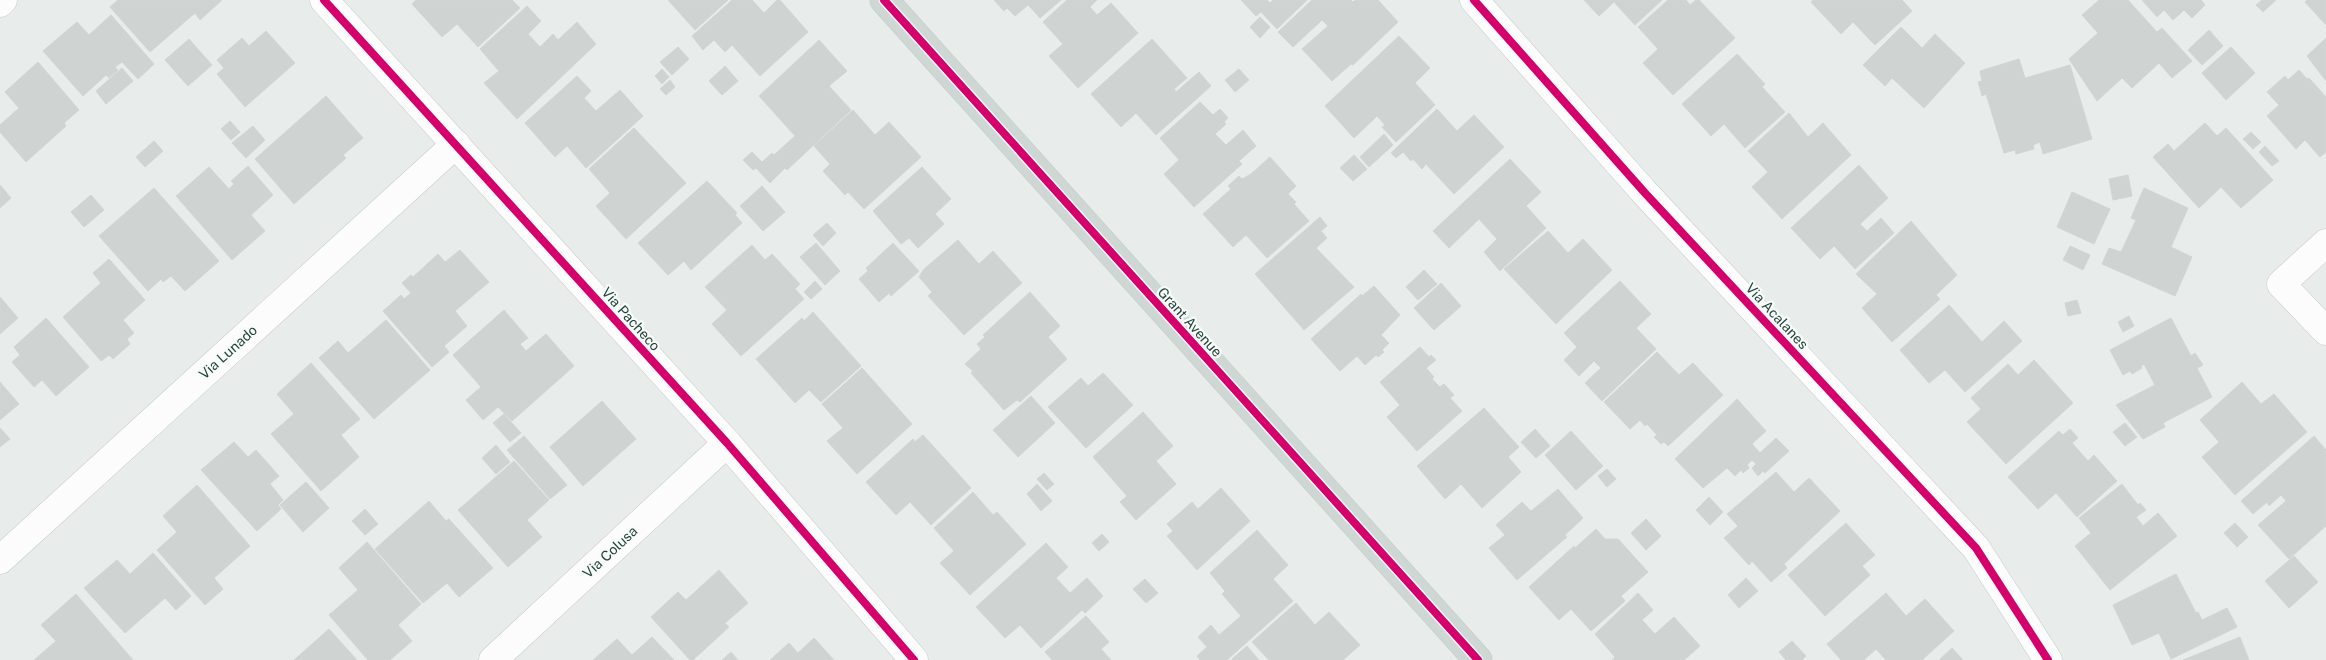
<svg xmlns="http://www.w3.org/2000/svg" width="2326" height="660" font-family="'Public Sans',sans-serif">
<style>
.building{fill:#cfd4d2;stroke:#d1d6d4}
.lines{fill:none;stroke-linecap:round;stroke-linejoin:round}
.minor-casing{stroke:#c5cac8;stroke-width:29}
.major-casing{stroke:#c3ccc9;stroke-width:29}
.minor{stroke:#fcfcfc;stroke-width:28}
.major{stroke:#cfd7d5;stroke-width:28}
.cycleway-casing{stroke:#f7fbf9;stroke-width:11}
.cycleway{stroke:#d6006c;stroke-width:8}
.labels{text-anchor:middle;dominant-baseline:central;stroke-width:4.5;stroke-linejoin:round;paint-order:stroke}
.street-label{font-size:14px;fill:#24423a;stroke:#f7fbf9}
</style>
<rect width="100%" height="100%" fill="#e8edeb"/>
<g class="building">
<path d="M118,0H222L200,20L195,13L150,52L110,7Z"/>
<path d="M416,0H512L520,8L478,47L457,24L442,37L412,4Z"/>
<path d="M668,0H728L695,30Z"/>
<path d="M732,0H752L764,13L777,0H780L808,32L760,76L732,45L725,52L714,40L703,50L692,36Z"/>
<path d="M994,0H1061L1040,18L1028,5L1015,16L1007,8L1004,11Z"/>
<path d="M1067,0H1097L1090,7L1097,15L1111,3L1138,33L1078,88L1049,56L1063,44L1043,22Z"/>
<path d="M1241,0H1267L1270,3L1273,0H1307L1277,29L1261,12L1256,16Z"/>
<path d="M1312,0H1351L1353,2L1355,0H1378L1398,22L1353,65L1351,64L1332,81L1302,49L1328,26L1322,20L1293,47L1278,32Z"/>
<path d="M1584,0H1662L1635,25L1614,2L1599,16Z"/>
<path d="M1668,0H1686L1690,5L1696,0H1699L1735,38L1673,95L1643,63L1658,49L1638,27Z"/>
<path d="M1813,0H1902L1912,11L1875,45L1853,22L1841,34L1811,2Z"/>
<path d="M2099,0H2128L2157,32L2162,28L2192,61L2172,78L2159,63L2132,88L2122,78L2097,101L2069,59L2098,33L2082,15Z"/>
<path d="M2142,0H2201L2205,5L2192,18L2184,10L2173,20L2164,10L2157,17Z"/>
<path d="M2262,0H2276L2263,12L2256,5Z"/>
<path d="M2307,0H2326V25L2305,2Z"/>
<path d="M527,6L541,21L528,34L540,47L553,34L558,40L577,22L596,44L517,119L484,83L499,71L480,49Z"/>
<path d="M111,15L154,64L138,79L122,62L115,67L118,70L109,78L106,75L83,96L43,51L77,22L89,35Z"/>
<path d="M1260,17L1270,27L1260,38L1250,27Z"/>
<path d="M1901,27L1922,48L1935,34L1965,63L1924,108L1892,78L1885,86L1863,65Z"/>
<path d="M2209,30L2223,46L2202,65L2188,50Z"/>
<path d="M266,31L295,63L245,107L217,74L224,68L217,60L242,38L249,46Z"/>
<path d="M1399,36L1430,68L1415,83L1435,105L1396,142L1382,127L1385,125L1377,116L1354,138L1325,106Z"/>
<path d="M2326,38V81L2307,56Z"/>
<path d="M189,39L212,65L188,86L165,60Z"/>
<path d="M1152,39L1187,78L1174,89L1176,92L1199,72L1211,86L1156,135L1136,113L1121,127L1091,94Z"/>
<path d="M819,40L847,71L829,86L851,110L787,170L785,168L770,183L756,168L753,170L743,160L752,152L762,162L772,153L774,155L795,136L759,96Z"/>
<path d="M678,47L689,59L672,75L660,62Z"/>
<path d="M2231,47L2255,73L2226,100L2202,73Z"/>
<path d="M1737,54L1765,84L1762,87L1785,112L1745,148L1724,124L1711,136L1682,104Z"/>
<path d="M2019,59L2025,78L2070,65L2092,139L2043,154L2040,142L2033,145L2034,149L2016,154L2015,150L2004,153L1986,94L1982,96L1978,82L1982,81L1980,71Z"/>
<path d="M38,62L79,110L64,123L66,126L26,162L0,132V125L19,108L5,92Z"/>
<path d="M725,66L738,81L722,95L709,81Z"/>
<path d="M122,68L133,81L106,104L96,91Z"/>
<path d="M662,69L669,77L662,84L655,76Z"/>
<path d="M1239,69L1249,80L1235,92L1225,80Z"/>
<path d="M2299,70L2307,79L2309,78L2326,97V152L2320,157L2305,140L2296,149L2267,116L2279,105L2267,92L2285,76L2288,80Z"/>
<path d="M577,76L591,91L584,98L596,111L620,90L643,116L586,168L567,146L555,157L525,123Z"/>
<path d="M670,80L675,87L666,95L660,89Z"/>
<path d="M326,96L363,138L343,155L346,158L294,204L255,159Z"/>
<path d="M1200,102L1213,115L1220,109L1228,118L1224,122L1226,124L1215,134L1226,145L1243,130L1256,146L1239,161L1242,164L1194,207L1164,174L1179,160L1160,138Z"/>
<path d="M1437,109L1457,131L1474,115L1504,147L1454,194L1426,164L1422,169L1413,159L1411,161L1403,152L1396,158L1391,153Z"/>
<path d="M853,110L875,135L889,122L921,157L864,209L848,192L845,195L823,171L830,164L814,146Z"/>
<path d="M1789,113L1808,137L1823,123L1851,155L1782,219L1752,187L1768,172L1748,151Z"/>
<path d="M230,121L240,132L231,140L221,129Z"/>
<path d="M2205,123L2217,136L2226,128L2273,180L2241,208L2221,187L2199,208L2153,157L2168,144L2174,151Z"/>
<path d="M253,126L265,140L246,158L232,143Z"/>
<path d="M634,128L686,183L626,239L596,206L610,193L589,169Z"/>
<path d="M2251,132L2261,142L2253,149L2243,139Z"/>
<path d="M1384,134L1393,145L1369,167L1360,157Z"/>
<path d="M154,141L163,151L145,167L136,157Z"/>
<path d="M2265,146L2279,161L2272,166L2259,152Z"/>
<path d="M1354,155L1367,169L1353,181L1340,168Z"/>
<path d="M1270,157L1296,186L1288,194L1296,202L1294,204L1309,221L1267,258L1246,235L1233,247L1203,214L1231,189L1228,186L1239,176L1242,179L1251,174Z"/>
<path d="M1510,159L1541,192L1526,206L1546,228L1500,271L1484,252L1497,239L1479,219L1449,248L1433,231Z"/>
<path d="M1859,165L1888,198L1860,224L1867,231L1881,218L1894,233L1855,269L1834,246L1820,259L1791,228Z"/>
<path d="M248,166L273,195L251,215L265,231L232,260L176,196L209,167L229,189L234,184L231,181Z"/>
<path d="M922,167L951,199L935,214L944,224L918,248L909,238L901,244L873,211Z"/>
<path d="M2128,175L2132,196L2113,200L2109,179Z"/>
<path d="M707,181L737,213L735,215L742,223L691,270L684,261L668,275L638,243Z"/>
<path d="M0,185L11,198L0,208Z"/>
<path d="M762,186L785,212L763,231L740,206Z"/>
<path d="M154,188L219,261L185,291L171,276L163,282L161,279L148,291L99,236Z"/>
<path d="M2144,188L2188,208L2171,247L2192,257L2175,296L2102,264L2109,248L2121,252L2136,220L2131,218Z"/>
<path d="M2072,192L2110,209L2094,244L2057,227Z"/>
<path d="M91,195L104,210L84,227L71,212Z"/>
<path d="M1320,217L1327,226L1321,231L1327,238L1316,248L1354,287L1304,330L1255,274Z"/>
<path d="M1911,221L1957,275L1936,295L1940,299L1892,342L1862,308L1877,294L1856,274Z"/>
<path d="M827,223L836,233L823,246L813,235Z"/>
<path d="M1548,231L1568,253L1583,239L1612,270L1556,324L1504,269Z"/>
<path d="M958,240L979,264L993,251L1022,283L964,335L928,296L932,292L919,277L924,269Z"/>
<path d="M816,243L840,271L825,285L800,257Z"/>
<path d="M893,243L919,271L891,296L889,293L879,302L859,279L868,271L866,268Z"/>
<path d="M752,245L765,260L772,254L800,284L795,289L804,299L741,356L712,324L727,310L705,287Z"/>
<path d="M2070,246L2090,255L2083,270L2063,260Z"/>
<path d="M460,250L489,282L455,311L467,326L444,346L449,352L432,367L383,311L401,295L404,299L411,293L402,283L411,275L413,277L438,254L445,262Z"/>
<path d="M109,259L145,300L123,320L134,333L127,339L130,344L113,359L109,355L101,361L63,317L101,283L93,273Z"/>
<path d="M1424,270L1437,284L1418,300L1406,287Z"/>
<path d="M815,281L822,289L811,299L804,292Z"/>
<path d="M1620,281L1651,314L1636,328L1656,349L1602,401L1585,383L1601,368L1594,361L1579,376L1564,360L1577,347L1564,333Z"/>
<path d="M1441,283L1461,306L1434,330L1414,308Z"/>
<path d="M1374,286L1400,315L1381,335L1389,343L1382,350L1384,352L1378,357L1376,355L1365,365L1357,356L1340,371L1311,339L1361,294L1362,296Z"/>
<path d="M1030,292L1060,326L1048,337L1067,359L1020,402L1017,400L1004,410L971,373L973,371L965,364L981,349L977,344L985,337L983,335Z"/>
<path d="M0,297L18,318L0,334Z"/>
<path d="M2077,300L2081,313L2068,316L2065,303Z"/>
<path d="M1949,305L1982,342L2004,321L2022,341L1965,392L1945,370L1929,383L1900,350Z"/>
<path d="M504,310L528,338L520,344L526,351L546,334L574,366L512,421L498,407L483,420L466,400L481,387L453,355Z"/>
<path d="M813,312L861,366L821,402L809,390L795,403L756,359L802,318L804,321Z"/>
<path d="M2129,316L2134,326L2123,332L2118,322Z"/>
<path d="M46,318L89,367L56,396L42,380L34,387L12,362L20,355L14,347Z"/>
<path d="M2171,318L2191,356L2195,353L2203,365L2197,368L2212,397L2163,423L2165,427L2143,439L2116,405L2155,385L2144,364L2141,366L2142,368L2132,374L2130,371L2123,375L2110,350Z"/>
<path d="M386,320L430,370L374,419L319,358L338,341L348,353Z"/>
<path d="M1420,347L1429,357L1431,355L1436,360L1426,368L1434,377L1432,379L1440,387L1444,384L1454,395L1450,398L1462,411L1417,451L1387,417L1400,405L1380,382Z"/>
<path d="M1657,352L1679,375L1693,363L1723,395L1668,446L1664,442L1661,444L1654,437L1657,435L1647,424L1645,426L1640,420L1630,429L1604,402Z"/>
<path d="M2034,360L2073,403L2006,464L1967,422L1981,409L1971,398L2008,364L2018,375Z"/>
<path d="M311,363L360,419L341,435L359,457L321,491L271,434L294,414L277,394Z"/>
<path d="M862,368L912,424L857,474L827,441L843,428L822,404Z"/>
<path d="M1103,373L1133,405L1086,448L1048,407L1081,378L1088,386Z"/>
<path d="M0,382L19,404L0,420Z"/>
<path d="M2242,382L2261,404L2274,394L2307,432L2235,495L2202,457L2219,442L2200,420Z"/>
<path d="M1031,396L1055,423L1018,457L993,430Z"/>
<path d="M1737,399L1766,431L1752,444L1760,453L1776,438L1789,451L1765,473L1763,471L1758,476L1752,468L1756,464L1752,460L1747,465L1749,468L1743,473L1741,470L1735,476L1727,468L1703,488L1675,459Z"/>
<path d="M602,401L636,439L583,486L550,447Z"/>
<path d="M1484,408L1519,447L1508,457L1521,472L1482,508L1461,484L1445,499L1417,466Z"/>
<path d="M1143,412L1173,446L1156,461L1176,484L1136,520L1120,502L1127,496L1093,457Z"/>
<path d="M504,414L521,433L510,442L493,423Z"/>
<path d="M2125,423L2137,437L2125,446L2113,432Z"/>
<path d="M0,428L10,439L0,447Z"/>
<path d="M1535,429L1550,446L1536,458L1521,442Z"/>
<path d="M2070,429L2078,438L2072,443L2088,461L2094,455L2117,481L2077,517L2056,493L2038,509L2008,477L2059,431L2063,435Z"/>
<path d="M1571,431L1603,466L1576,490L1545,455Z"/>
<path d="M923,435L971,488L931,525L910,502L896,515L866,482L913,439L915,442Z"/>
<path d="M524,436L567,485L550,499L507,450Z"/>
<path d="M2314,436L2326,450V526L2289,559L2258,525L2286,501L2281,495L2269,506L2267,502L2253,514L2241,501Z"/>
<path d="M234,442L248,457L256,450L279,476L270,484L283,500L278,505L281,509L257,531L201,470Z"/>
<path d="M496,445L510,462L496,474L482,458Z"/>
<path d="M514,461L549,500L527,520L542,537L508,567L458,510Z"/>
<path d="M1607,469L1616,479L1607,487L1598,476Z"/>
<path d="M1776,472L1794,492L1809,478L1840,511L1784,564L1787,568L1771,582L1752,561L1749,565L1724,538L1738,526L1727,514Z"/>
<path d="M1044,473L1054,484L1047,490L1037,479Z"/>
<path d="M306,482L329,508L303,532L280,505Z"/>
<path d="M1037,484L1052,501L1041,511L1027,494Z"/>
<path d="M2122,484L2138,505L2140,503L2146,510L2136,517L2143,526L2158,513L2177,536L2110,590L2075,546L2091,533L2079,518Z"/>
<path d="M197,485L250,546L214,578L223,589L205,605L157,550L177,532L163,516Z"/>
<path d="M1221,488L1250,521L1197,570L1167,536L1173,531L1167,524L1192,502L1198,509Z"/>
<path d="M1558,489L1583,518L1565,535L1567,537L1517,580L1489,548L1505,535L1496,525L1522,502L1531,511Z"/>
<path d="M973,492L993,515L997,512L1026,544L970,595L940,563L954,551L934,528Z"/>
<path d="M1709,497L1723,512L1710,525L1696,510Z"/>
<path d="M429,501L446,521L449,519L493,568L459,597L447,583L423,603L375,549Z"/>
<path d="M365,509L378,524L365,535L352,521Z"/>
<path d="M1646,519L1661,536L1646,550L1631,533Z"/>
<path d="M1846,523L1875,555L1862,566L1870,575L1825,616L1788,575Z"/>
<path d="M2235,523L2248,537L2237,547L2224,533Z"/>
<path d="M1596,529L1605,539H1618L1648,572L1621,596L1625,601L1591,631L1571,609L1559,620L1529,587L1574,546L1575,548Z"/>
<path d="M1257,530L1288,565L1273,579L1293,601L1227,660H1200L1197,656L1207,647L1198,637L1211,625L1219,635L1241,616L1222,594L1225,591L1210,573Z"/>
<path d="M1102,534L1109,542L1099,551L1092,543Z"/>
<path d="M367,542L421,604L398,625L412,641L390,660H368L329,615L358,590L339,568Z"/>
<path d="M1046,543L1068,567L1056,578L1070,593L1087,578L1103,596L1085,613L1082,610L1041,648L1020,625L1005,638L976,607Z"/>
<path d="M153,553L191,596L176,610L165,598L125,633L84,588L117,560L130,574Z"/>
<path d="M2294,556L2318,582L2289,608L2265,581Z"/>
<path d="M719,570L748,603L725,623L729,627L693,660H690L651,617L678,592L686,600Z"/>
<path d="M2176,574L2196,613L2198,612L2202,620L2227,608L2237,627L2171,659L2159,633L2132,645L2113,605Z"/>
<path d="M1746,578L1758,591L1739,608L1728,595Z"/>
<path d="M1145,579L1158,593L1146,603L1133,589Z"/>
<path d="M1638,593L1653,610L1642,620L1655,634L1674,617L1700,646L1684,660H1612L1615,657L1595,634Z"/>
<path d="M1886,593L1906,616L1925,599L1954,631L1922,660H1886L1876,649L1864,660H1841L1827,644Z"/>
<path d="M76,594L133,660H34L56,641L41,625Z"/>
<path d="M1296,603L1315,625L1329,612L1360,645L1343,660H1269L1252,642Z"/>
<path d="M1086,616L1109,642L1101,649L1111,660H1052L1045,652Z"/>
<path d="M329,629L357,660H294Z"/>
<path d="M652,637L674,660H593L617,639L632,655Z"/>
<path d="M2240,637L2249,660H2183Z"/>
<path d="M814,638L834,660H770L789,643L798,653Z"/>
<path d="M1792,641L1806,656L1802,660H1786L1779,652Z"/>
<path d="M1247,646L1259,660H1232V659Z"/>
<path d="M1952,648L1963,660H1939Z"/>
<path d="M731,652L738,660H722Z"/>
</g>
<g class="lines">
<g class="minor-casing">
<g id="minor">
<path d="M324,0L727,443L914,660"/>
<path d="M1474,0L1645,193L1976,548L2048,660"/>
<path d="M0,3L3,0"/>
<path d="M2326,243L2281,284L2326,331"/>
<path d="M0,560L456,144"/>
<path d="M493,660L727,443"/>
</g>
</g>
<g class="major-casing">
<path id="major" d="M884,0L1478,660"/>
</g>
<use href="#minor" class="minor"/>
<use href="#major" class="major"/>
<g class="cycleway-casing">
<g id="cycleway">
<path d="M324,0L727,443L914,660"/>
<path d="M884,0L1478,660"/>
<path d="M1474,0L1645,193L1976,548L2048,660"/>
</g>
</g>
<use href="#cycleway" class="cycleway"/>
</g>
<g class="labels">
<g class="street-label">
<text transform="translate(1777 316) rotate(47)">Via Acalanes</text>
<text transform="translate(631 319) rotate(48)">Via Pacheco</text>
<text transform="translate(1190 322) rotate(48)">Grant Avenue</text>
<text transform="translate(228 352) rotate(-42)">Via Lunado</text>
<text transform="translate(610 552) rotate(-43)">Via Colusa</text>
</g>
</g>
</svg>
